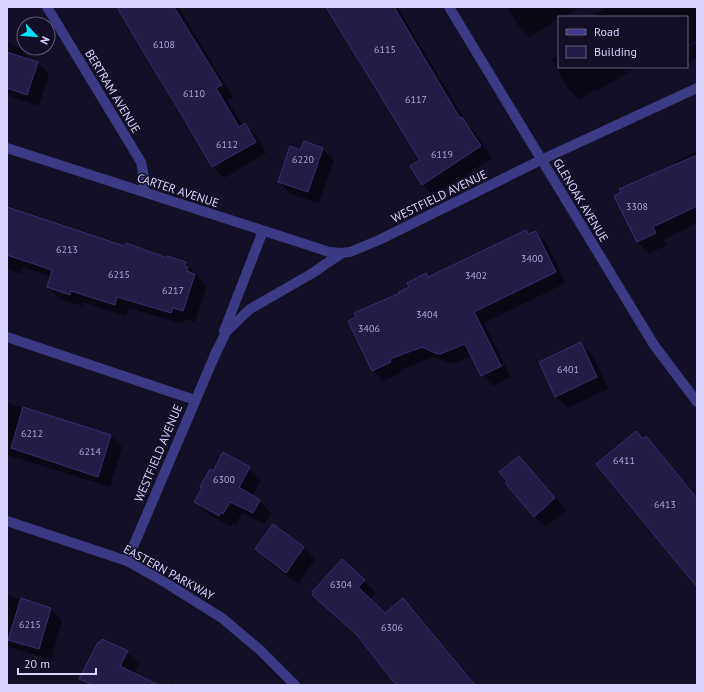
<svg xmlns="http://www.w3.org/2000/svg" width="704" height="692" font-family="'PT Sans',sans-serif">
<style>
.shadow{fill:#0007}
.building{fill:#241b47;stroke:#3b2d73}
.lines{fill:none;stroke-linecap:round;stroke-linejoin:round}
.service{stroke:#3d3a85;stroke-width:10}
.minor{stroke:#3d3a85;stroke-width:10}
.labels{text-anchor:middle;dominant-baseline:central;stroke-width:3;stroke-linejoin:round;paint-order:stroke}
.number-label{font-size:10px;fill:#aca6d1}
.street-label{font-size:12px;fill:#d9d4ff;stroke:#130f26}
</style>
<rect width="100%" height="100%" fill="#130f26"/>
<g class="shadow">
<path d="M118,7H178L233,97L227,100L243,126L245,125L257,136L266,153L224,178L213,166Z"/>
<path d="M332,7H397L468,125L473,130L492,158L434,196L423,184L421,160Z"/>
<path d="M507,7H577L578,8L563,17H559V19L530,37L518,25Z"/>
<path d="M608,7H697V40L687,46V17H597L595,14Z"/>
<path d="M7,43L19,47L30,59V60L38,63L49,74L39,106L7,95Z"/>
<path d="M697,43V58L687,64V48Z"/>
<path d="M559,54V67H637L597,91L595,89L579,100L568,89L551,59Z"/>
<path d="M322,149L334,160L319,203L291,194L279,182L301,151Z"/>
<path d="M697,151V223L664,239L667,245L649,253L637,242L677,165L675,162Z"/>
<path d="M7,207L125,248L167,260L186,263L207,286L195,322L184,319L183,324L129,308L126,316L83,302L82,306L60,299L48,287L51,277L23,267L20,274L7,269Z"/>
<path d="M526,231L529,235L536,232L547,243L566,283L484,323L504,363L484,373V375L505,365L511,377L493,386L482,375L472,356L451,364L434,357L400,370L401,373L383,381L373,370L401,293L426,275L429,278Z"/>
<path d="M581,343L593,355L608,389L568,408L556,396Z"/>
<path d="M7,403L111,436L122,447L110,487L7,455Z"/>
<path d="M646,438L657,449L697,496V584L644,440Z"/>
<path d="M519,457L566,510L546,527L534,516Z"/>
<path d="M249,468L261,480L252,496L260,501L271,513L265,524L242,513L235,525L233,523L231,527L207,513L195,502L203,489L201,487L213,473Z"/>
<path d="M273,525L304,548L315,560L298,584L268,561L256,549Z"/>
<path d="M342,561L376,593L369,600L385,615L403,599L415,611L476,685H397L361,639L313,595Z"/>
<path d="M7,595L51,609L62,620L51,660L7,646Z"/>
<path d="M127,652L139,664L134,674L156,685H87L81,678Z"/>
<path d="M172,682L176,685H170Z"/>
</g>
<g class="building">
<path d="M117,7H174L222,85L216,88L239,127L245,123L256,142L212,167L182,115L152,66Z"/>
<path d="M326,7H394L460,118L462,117L481,146L422,185L410,166L420,160Z"/>
<path d="M7,52L38,62L27,95L7,88Z"/>
<path d="M304,141L323,148L308,192L278,182L290,146L300,150Z"/>
<path d="M697,155V206L653,227L656,233L637,242L614,196L621,192L619,189Z"/>
<path d="M7,207L124,246L126,243L167,258V256L186,262L185,266L188,267L187,271L195,274L183,311L173,308L171,313L117,297L115,305L71,291L70,295L47,287L52,270L7,255Z"/>
<path d="M526,230L528,234L536,231L556,272L474,312L501,366L481,376L465,344L440,354L435,353L422,347L390,359L391,362L372,371L348,321L356,317L354,313L400,293L399,292L409,287L407,283L426,273L428,277Z"/>
<path d="M581,342L597,377L555,397L539,362Z"/>
<path d="M23,407L111,435L98,477L11,448Z"/>
<path d="M636,431L643,439L646,436L697,498V587L596,464Z"/>
<path d="M223,452L250,467L239,487L260,500L253,513L230,502L223,514L221,512L219,516L194,502L202,488L200,487L210,469L213,471Z"/>
<path d="M519,456L555,498L534,517L505,483L507,481L499,472Z"/>
<path d="M273,524L304,547L286,573L255,549Z"/>
<path d="M342,559L365,580L358,587L385,613L403,598L475,685H396L357,635L312,595L314,593L312,592Z"/>
<path d="M21,598L51,608L39,649L8,640Z"/>
<path d="M102,639L128,651L120,666L158,685H92L79,679L98,642L100,643Z"/>
</g>
<g class="lines">
<path class="service" d="M7,337L195,400"/>
<g class="minor">
<path d="M47,7L141,162L144,177V192"/>
<path d="M449,7L654,345L697,402"/>
<path d="M7,148L311,246L329,252L342,253"/>
<path d="M224,331L263,231"/>
<path d="M215,355L226,332L250,309L311,274L342,253L350,252L379,240L541,160L697,88"/>
<path d="M7,521L127,561L166,583L222,618L260,650L295,685"/>
<path d="M127,561L217,350"/>
</g>
</g>
<g class="labels">
<g class="number-label">
<text x="164" y="44">6108</text>
<text x="385" y="49">6115</text>
<text x="194" y="93">6110</text>
<text x="416" y="99">6117</text>
<text x="227" y="144">6112</text>
<text x="442" y="154">6119</text>
<text x="303" y="159">6220</text>
<text x="637" y="206">3308</text>
<text x="67" y="249">6213</text>
<text x="532" y="258">3400</text>
<text x="119" y="274">6215</text>
<text x="476" y="275">3402</text>
<text x="173" y="290">6217</text>
<text x="427" y="314">3404</text>
<text x="369" y="328">3406</text>
<text x="568" y="369">6401</text>
<text x="32" y="433">6212</text>
<text x="90" y="451">6214</text>
<text x="624" y="460">6411</text>
<text x="224" y="479">6300</text>
<text x="665" y="504">6413</text>
<text x="341" y="584">6304</text>
<text x="30" y="624">6215</text>
<text x="392" y="627">6306</text>
</g>
<g class="street-label">
<text transform="translate(113 91) rotate(59)">BERTRAM AVENUE</text>
<text transform="translate(178 190) rotate(18)">CARTER AVENUE</text>
<text transform="translate(439 196) rotate(-26)">WESTFIELD AVENUE</text>
<text transform="translate(581 200) rotate(59)">GLENOAK AVENUE</text>
<text transform="translate(158 453) rotate(-67)">WESTFIELD AVENUE</text>
<text transform="translate(169 572) rotate(29)">EASTERN PARKWAY</text>
</g>
</g>
<rect width="704" height="692" fill="none" stroke="#d9d4ff" stroke-width="16"/>
<rect x="558" y="16" width="130" height="52" fill="#130f26" stroke="#625e7d"/>
<rect x="566" y="29" width="20" height="6" fill="#3d3a85" stroke="#625e7d"/>
<text x="594" y="36" font-size="12" fill="#d9d4ff">Road</text>
<rect x="566" y="46" width="20" height="12" fill="#241b47" stroke="#625e7d"/>
<text x="594" y="56" font-size="12" fill="#d9d4ff">Building</text>
<g transform="translate(36 36) rotate(116)"><circle r="19" fill="#130f26" stroke="#625e7d"/>
<path d="M0-3L7 15L0 10L-7 15Z" fill="#00e5ff"/>
<text y="-6" font-size="11" font-weight="bold" text-anchor="middle" fill="#d9d4ff">N</text>
</g>
<path d="M18 668v6h78v-6" fill="none" stroke="#d9d4ff" stroke-width="2"/>
<text x="24" y="668" font-size="12" fill="#d9d4ff" stroke="#130f26" stroke-width="3" paint-order="stroke">20 m</text>
</svg>
